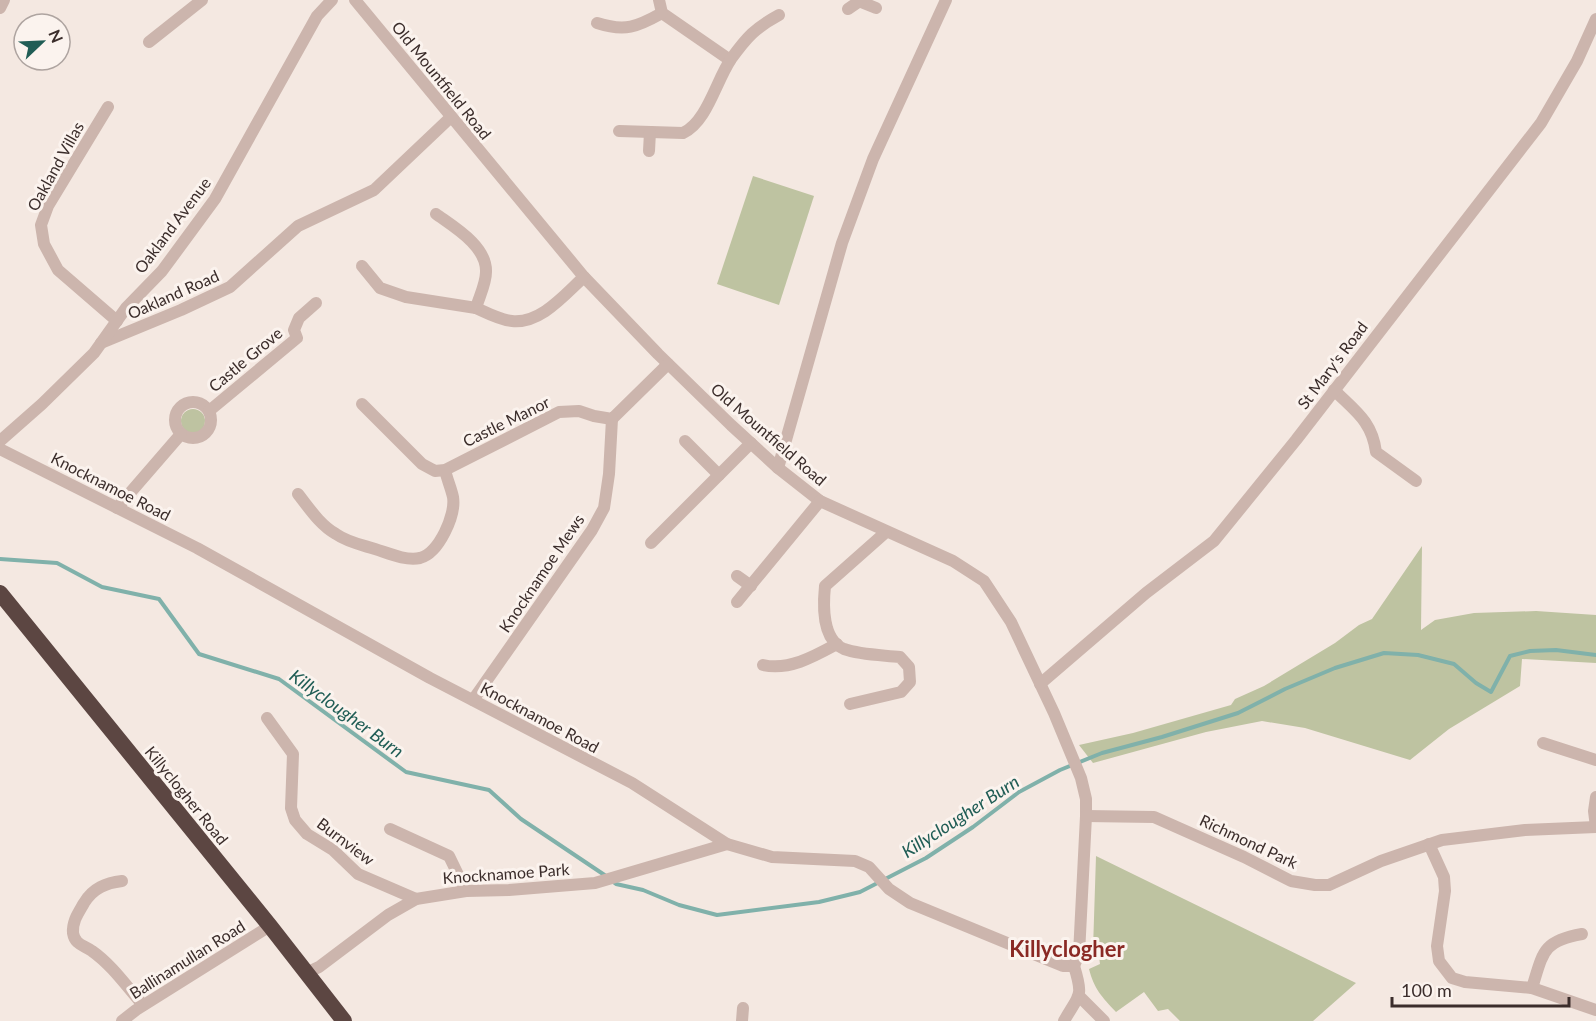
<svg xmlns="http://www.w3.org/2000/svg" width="1596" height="1021" font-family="Lato,sans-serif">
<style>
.green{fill:#bec3a1}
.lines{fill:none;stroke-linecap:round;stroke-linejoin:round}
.stream{stroke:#80b1aa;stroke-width:4}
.minor{stroke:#ccb5ad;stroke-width:12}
.highway{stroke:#5c4642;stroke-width:16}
.labels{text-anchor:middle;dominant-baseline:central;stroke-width:6;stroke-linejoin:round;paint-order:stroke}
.street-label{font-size:16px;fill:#3b2d2b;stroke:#fbf3ee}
.water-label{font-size:18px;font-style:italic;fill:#205d55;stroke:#fbf3ee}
.district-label{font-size:22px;font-weight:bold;fill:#8a2924;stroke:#fbf3ee}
</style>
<rect width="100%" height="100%" fill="#f4e8e1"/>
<g class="green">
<path d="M753,176L814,196L779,305L717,284Z"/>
<circle cx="193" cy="421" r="12"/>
<path d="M1422,546L1421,630L1435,620L1474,613L1536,611L1596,615V663L1522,659L1520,686L1449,729L1410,760L1305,728L1262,721L1206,732L1093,763L1079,745L1133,733L1231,705L1235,699L1264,686L1335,643L1359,625L1372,619Z"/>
<path d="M1096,856L1356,983L1313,1021H1180L1168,1009L1158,1011L1144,992L1116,1012C1102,997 1094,989 1089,969L1100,964L1099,957L1093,949Z"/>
</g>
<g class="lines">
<g class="stream">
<path d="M0,559L57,563L102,587L159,599L199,654L279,679L406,772L489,790L521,819L606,876"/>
<path d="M612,881L616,884L643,890L679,905L717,915L819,902L860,892L926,858L973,827L1019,792L1060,770L1102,753L1162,737L1238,713L1285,689L1335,668L1384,653L1418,655L1454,664L1476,683L1491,692L1510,656L1530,651L1556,650L1596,655"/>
</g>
<g class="minor">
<path d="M355,0L584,277L658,354L731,425L778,468L820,501L953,561L984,581L1011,622L1054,713L1081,778L1086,799V816L1079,954L1074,966"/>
<path d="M659,0L662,13L730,60"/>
<path d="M861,2L876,8"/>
<path d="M0,8L4,0"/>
<path d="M848,9L861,0"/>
<path d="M597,23C625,32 637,27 662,13"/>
<path d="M149,42L202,0"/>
<path d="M108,107L48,206L41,225L44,244L58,270L117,321"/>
<path d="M619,131L683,133C707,122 716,81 731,59C747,37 755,28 779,15"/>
<path d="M649,151L650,132"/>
<path d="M436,214C454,227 487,246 486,272C486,284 479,297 476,308C487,313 500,320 512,321C541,324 565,294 584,277"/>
<path d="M362,266L380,288L406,297L476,308"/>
<path d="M101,343L181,310L230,287L298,226L374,190L451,117"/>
<path d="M1334,390C1355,411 1372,421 1376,452L1416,481"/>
<circle cx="193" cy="420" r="18"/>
<path d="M362,404L422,464L435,471L445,470L559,412L579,411L594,416L612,419L668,364"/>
<path d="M209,411L297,338L294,330L299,318L316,303"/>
<path d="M0,441L42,404L94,353L126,308L162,271L215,199L317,16L332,0"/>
<path d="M685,441L719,475"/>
<path d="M0,449L197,548L430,678L632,783L727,844L772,857L855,861L869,867L889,889L910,903L1063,966H1074"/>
<path d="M778,468L842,243L873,159L946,0"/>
<path d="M298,494C309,508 320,525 336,534C347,542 362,545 375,549C388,553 405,561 420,558C439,553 456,515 453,497C451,488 447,479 445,470"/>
<path d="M117,508L181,434"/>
<path d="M651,543L751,443"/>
<path d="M737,576L751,586"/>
<path d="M737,602L820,501"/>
<path d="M763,665C789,671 815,656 837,644"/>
<path d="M1040,684L1146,593L1214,541L1296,440L1541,123L1577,61L1596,19"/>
<path d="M473,700L592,530L604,508L609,474L612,419"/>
<path d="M850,704L901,692L910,682L909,667L900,657C883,655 861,655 844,649C822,640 823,605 825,586L886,532"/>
<path d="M267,718L293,754L291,808L295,820L307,834L333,850L358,874L416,899"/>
<path d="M1543,743L1596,760"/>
<path d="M1086,816L1154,817L1244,857L1291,881L1315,885H1329L1381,861L1442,840L1525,830L1596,827"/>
<path d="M1596,827L1594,811L1596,797"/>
<path d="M390,829L449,856L466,891"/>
<path d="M1429,844L1444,877L1445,891L1437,946L1439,961L1452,978L1465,982L1532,988L1596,1010"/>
<path d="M122,881C106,883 93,888 84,903C79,912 72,921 73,933C75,945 84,945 92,951C112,965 127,987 143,1005"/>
<path d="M306,973L319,967L388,915L416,899L466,891L509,890L595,883L727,844"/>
<path d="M1532,988C1543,953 1542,941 1582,934"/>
<path d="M1080,997L1104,1021"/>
<path d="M122,1021L136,1010L270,926"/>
<path d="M742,1021L743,1008"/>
<path d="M1064,1021C1079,994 1084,998 1074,966"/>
</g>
<path class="highway" d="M0,593L270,926L344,1021"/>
</g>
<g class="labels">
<g class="street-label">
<text transform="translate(442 80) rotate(51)">Old Mountfield Road</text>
<text transform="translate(55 166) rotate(-61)">Oakland Villas</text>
<text transform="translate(172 225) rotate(-53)">Oakland Avenue</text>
<text transform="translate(173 294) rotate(-24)">Oakland Road</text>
<text transform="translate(245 359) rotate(-40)">Castle Grove</text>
<text transform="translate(1332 365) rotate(-53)">St Mary's Road</text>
<text transform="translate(506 421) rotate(-26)">Castle Manor</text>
<text transform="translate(769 434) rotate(41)">Old Mountfield Road</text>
<text transform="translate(111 486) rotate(27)">Knocknamoe Road</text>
<text transform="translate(541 573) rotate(-56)">Knocknamoe Mews</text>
<text transform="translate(540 717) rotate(28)">Knocknamoe Road</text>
<text transform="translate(187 795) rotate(51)">Killyclogher Road</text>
<text transform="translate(346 841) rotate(37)">Burnview</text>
<text transform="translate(1249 841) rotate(25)">Richmond Park</text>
<text transform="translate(506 873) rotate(-4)">Knocknamoe Park</text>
<text transform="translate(187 959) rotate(-32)">Ballinamullan Road</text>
</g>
<g class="water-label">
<text transform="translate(347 713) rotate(36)">Killyclougher Burn</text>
<text transform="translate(960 816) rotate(-33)">Killyclougher Burn</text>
</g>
<g class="district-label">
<text x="1067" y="948">Killyclogher</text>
</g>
</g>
<g transform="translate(42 42) rotate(67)"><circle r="28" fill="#fbf3ee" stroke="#aea4a0" stroke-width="1.5"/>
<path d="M0-4.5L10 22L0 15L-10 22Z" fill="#205d55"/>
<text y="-9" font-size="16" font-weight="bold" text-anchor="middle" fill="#3b2d2b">N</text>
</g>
<path d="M1392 997v9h177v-9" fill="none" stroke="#3b2d2b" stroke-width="3"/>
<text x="1401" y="997" font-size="18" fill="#3b2d2b" stroke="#fbf3ee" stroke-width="4.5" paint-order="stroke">100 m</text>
</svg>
